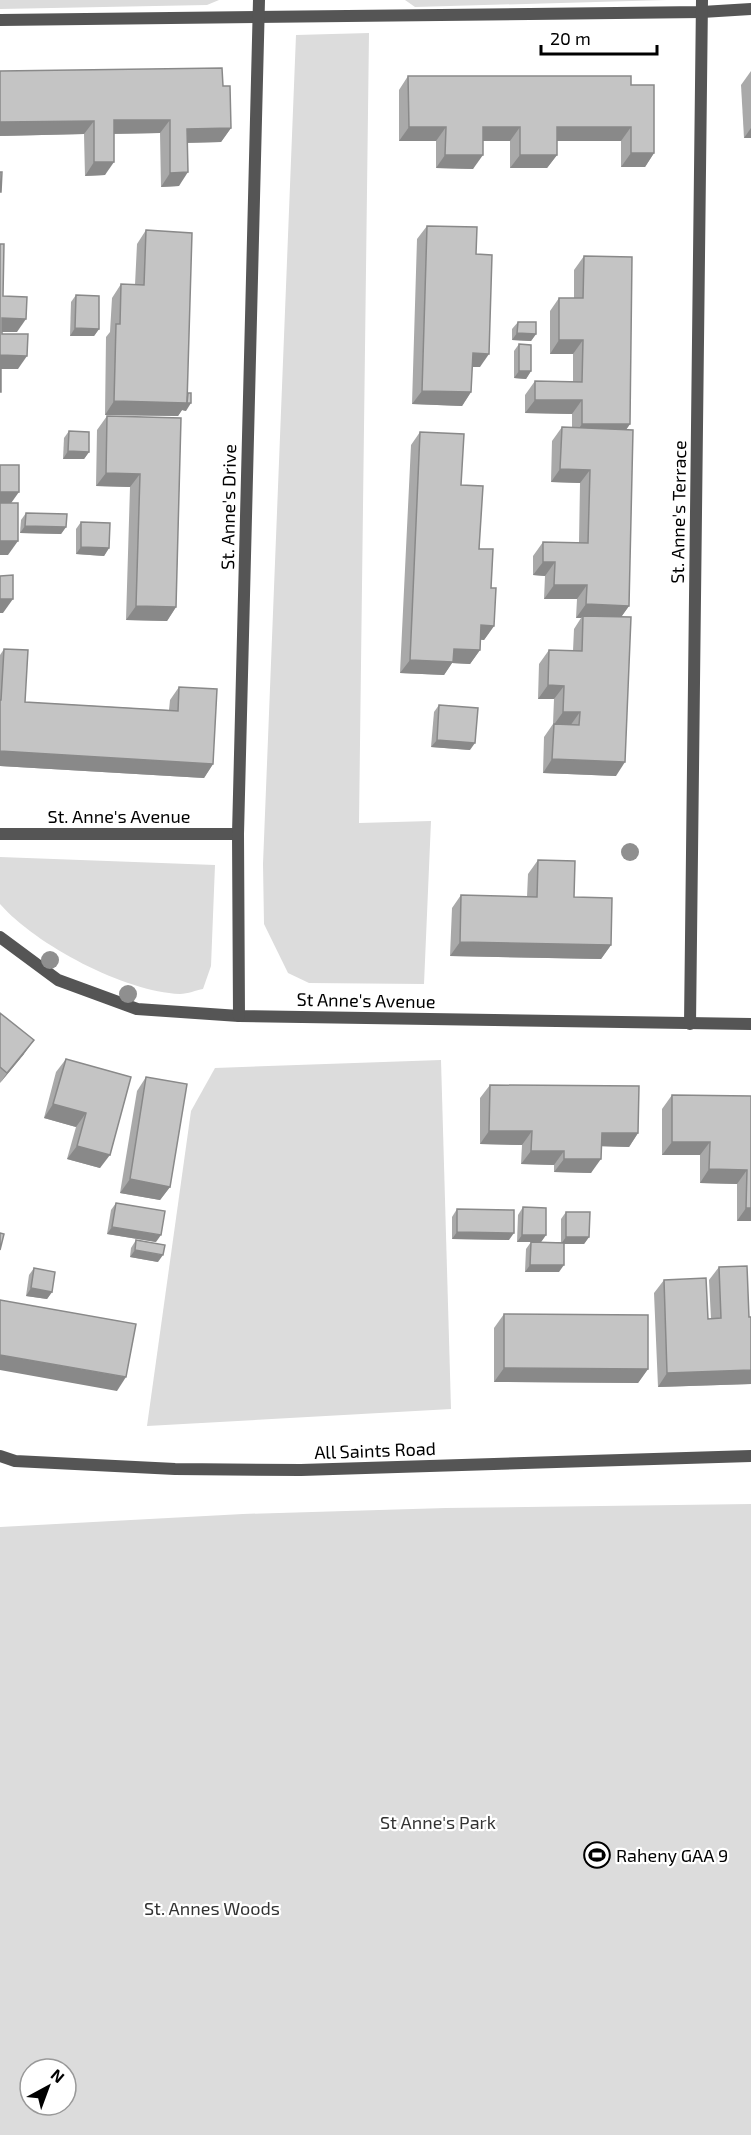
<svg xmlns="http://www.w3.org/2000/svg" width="751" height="2135" font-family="'Exo 2',sans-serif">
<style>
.green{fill:#dcdcdc;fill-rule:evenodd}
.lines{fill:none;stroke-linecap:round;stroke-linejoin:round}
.minor{stroke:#555;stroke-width:12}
.tree{fill:#8f8f8f}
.wall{fill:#a9a9a9}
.shaded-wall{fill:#898989}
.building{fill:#c4c4c4;stroke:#898989;stroke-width:1.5}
.labels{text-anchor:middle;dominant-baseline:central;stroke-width:4.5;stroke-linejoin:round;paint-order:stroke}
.street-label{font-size:18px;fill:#000;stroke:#fff}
.park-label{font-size:18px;fill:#333;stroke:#fff}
.poi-label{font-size:18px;fill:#000;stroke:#fff;text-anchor:start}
</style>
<rect width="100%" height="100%" fill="#fff"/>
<g class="green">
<path d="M0,0H219L207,5L0,9Z"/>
<path d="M405,0H667L415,7Z"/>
<path d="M369,33L359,823L431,821L424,984L309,983L288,973L264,924L263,864L296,35Z"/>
<path d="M0,857L215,865L211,966L203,989C196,990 188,994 180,994C125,992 36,945 0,904Z"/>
<path d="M441,1060L451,1409L147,1426L191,1111L215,1068Z"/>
<path d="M751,1504V2135H0V1527L243,1514L446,1508ZM30,2069H66V2105H30Z"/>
</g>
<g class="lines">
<g class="minor">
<path d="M0,20L702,12L751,9"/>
<path d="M0,834H238"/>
<path d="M0,937L58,980L137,1009L239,1016L751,1024"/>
<path d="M239,1016L238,834L259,0"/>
<path d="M690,1024L702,0"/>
<path d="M0,1456L15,1461L175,1469L301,1470L751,1456"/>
</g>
</g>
<g class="tree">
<circle cx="630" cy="852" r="9"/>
<circle cx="50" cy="960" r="9"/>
<circle cx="128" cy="994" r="9"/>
</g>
<g class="wall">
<path d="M751,71V138H744L741,85Z"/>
<path d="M408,76L631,85L654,153L645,167H621V141H557V155L547,168H510V141H483L473,169L436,168V141H399V90Z"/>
<path d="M223,86L231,128L221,142L188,143L179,186L161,187L160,133L114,134L105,175L85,176L84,134L0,136Z"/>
<path d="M427,226L476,254L480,367H472L471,392L462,406L412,404L417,239Z"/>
<path d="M146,230L186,411L182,410L178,416L105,415L106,337L110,332L112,298L121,284L135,285L137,244Z"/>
<path d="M584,256L630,424L626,430L629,606L621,617L616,776L543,773L544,737L553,724L554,699H538L539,664L549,650L573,651L574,629L581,618H576L577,599H544L545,576L533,575V556L543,542L579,543L580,483L551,482L552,441L562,427L572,428V414L525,413V395L535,381L573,382V354H550V311L559,298H574V270Z"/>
<path d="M76,295L99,329L94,336H70L71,302Z"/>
<path d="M518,322L536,334L531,341L512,340V329Z"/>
<path d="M519,344L531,371L526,379L514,378V351Z"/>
<path d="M107,416L181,418L176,607L167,621L126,620L130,487L96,486L97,430Z"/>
<path d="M69,431L89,452L84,459H63L64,438Z"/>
<path d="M420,432L461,485L491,588L494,626L484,640L480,639V650L470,664L452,663L444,675L400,673L411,445Z"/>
<path d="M26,513L66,527L61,534L20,533L21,520Z"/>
<path d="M81,522L109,548L104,556L76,554V529Z"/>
<path d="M4,649L25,702L169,710L170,700L179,687L213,764L204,778L0,766V655Z"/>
<path d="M439,705L470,750L431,747L434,712Z"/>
<path d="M538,860L574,897L611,945L601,959L450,956L452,908L461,895L527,897L528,874Z"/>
<path d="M0,1013L24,1054L0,1083Z"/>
<path d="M66,1059L131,1077L100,1168L67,1159L76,1127L44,1118L56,1072Z"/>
<path d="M146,1077L170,1187L160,1200L120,1193L137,1091Z"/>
<path d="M490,1085L638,1133L629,1147L601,1146L591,1173L554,1172V1165L521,1164L522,1145L480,1144V1098Z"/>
<path d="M672,1095L751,1096V1221H737V1184L700,1183V1155H662V1109Z"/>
<path d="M116,1203L156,1242L107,1234L111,1210Z"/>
<path d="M523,1207L546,1235L541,1242H561V1219L566,1212L589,1237L584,1244H564L559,1272H525L526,1249L531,1242H517L518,1215Z"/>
<path d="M457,1209L509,1240L452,1239V1217Z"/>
<path d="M136,1240L158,1262L130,1257L131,1248Z"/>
<path d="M719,1267L749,1317H751V1384L658,1387L654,1293L664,1280L708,1319H711L709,1280Z"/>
<path d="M34,1268L52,1292L47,1299L26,1296L29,1275Z"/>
<path d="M504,1314L648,1369L638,1383L494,1382V1328Z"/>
</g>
<g class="shaded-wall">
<path d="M114,120H170L160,133L104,134Z"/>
<path d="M94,121L84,134L0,136V122Z"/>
<path d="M409,127H446L436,141H399Z"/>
<path d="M483,127H520L510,141H473Z"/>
<path d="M557,127H631L621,141H547Z"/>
<path d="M231,128L221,142L178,143L187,129Z"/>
<path d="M751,128V138H744Z"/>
<path d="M631,153H654L645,167H621Z"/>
<path d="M445,155H483L473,169L436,168Z"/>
<path d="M520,155H557L547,168H510Z"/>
<path d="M94,162H114L105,175L85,176Z"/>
<path d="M188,172L179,186L161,187L170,173Z"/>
<path d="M2,318L26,319L17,332H0Z"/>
<path d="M75,328L99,329L94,336H70Z"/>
<path d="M517,333L536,334L531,341L512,340Z"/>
<path d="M559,340H583L573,354H550Z"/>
<path d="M473,353L489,354L480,367H463Z"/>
<path d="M1,355L27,356L18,369H0Z"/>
<path d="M519,371H531L526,379L514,378Z"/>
<path d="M422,391L471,392L462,406L412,404Z"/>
<path d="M535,400H582L572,414L525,413Z"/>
<path d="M114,401L187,403H191L186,411L182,410L178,416L105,415Z"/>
<path d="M582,424H630L620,438H572Z"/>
<path d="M68,451L89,452L84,459H63Z"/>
<path d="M560,469L590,470L580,483L551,482Z"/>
<path d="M106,473L140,474L130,487L96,486Z"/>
<path d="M0,492H19L9,506H0Z"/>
<path d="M25,526L66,527L61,534L20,533Z"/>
<path d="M0,541H18L8,555H0Z"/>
<path d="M81,547L109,548L104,556L76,554Z"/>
<path d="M543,562H555L545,576L533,575Z"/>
<path d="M554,585H587L577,599H544Z"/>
<path d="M0,599H13L3,613H0Z"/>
<path d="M586,604L629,606L619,620L583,616L581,618H576Z"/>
<path d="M136,606L176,607L167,621L126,620Z"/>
<path d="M481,625L494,626L484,640L471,639Z"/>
<path d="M454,649L480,650L470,664L452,663L444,675L400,673L410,660Z"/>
<path d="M548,685L564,686L554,699H538Z"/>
<path d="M563,712H580L570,726H553Z"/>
<path d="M437,740L475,743L470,750L431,747Z"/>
<path d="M0,751L213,764L204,778L0,766Z"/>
<path d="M552,759L625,762L616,776L543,773Z"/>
<path d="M460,942L611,945L601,959L450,956Z"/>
<path d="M34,1040L24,1054L0,1083L7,1073Z"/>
<path d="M53,1104L86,1113L76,1127L44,1118Z"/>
<path d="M489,1131H532L522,1145L480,1144Z"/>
<path d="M602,1133H638L629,1147L592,1146Z"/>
<path d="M672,1142H710L700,1155H662Z"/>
<path d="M77,1146L110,1155L100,1168L67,1159Z"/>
<path d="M531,1151H564L554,1165L521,1164Z"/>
<path d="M564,1159H601L591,1173L554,1172Z"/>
<path d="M709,1169L747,1170L737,1184L700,1183Z"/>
<path d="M130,1179L170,1187L160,1200L120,1193Z"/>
<path d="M746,1208H751V1221H737Z"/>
<path d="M112,1227L161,1235L156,1242L107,1234Z"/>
<path d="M457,1232L514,1233L509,1240L452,1239Z"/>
<path d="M522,1235H546L541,1242H517Z"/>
<path d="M566,1237H589L584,1244H561Z"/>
<path d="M135,1250L163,1255L158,1262L130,1257Z"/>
<path d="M530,1265H564L559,1272H525Z"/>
<path d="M31,1288L52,1292L47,1299L26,1296Z"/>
<path d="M0,1355L126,1377L117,1391L0,1370Z"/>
<path d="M504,1368L648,1369L638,1383L494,1382Z"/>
<path d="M751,1370V1384L658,1387L667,1373Z"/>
</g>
<g class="building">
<path d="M222,68L223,86H230L231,128L187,129L188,172L170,173V120H114V162H94V121L0,122V71Z"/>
<path d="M408,76H631V85H654V153H631V127H557V155H520V127H483V155H445L446,127H409Z"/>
<path d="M0,172H2L1,192H0Z"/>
<path d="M427,226L477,227L476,254L492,255L489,354L473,353L471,392L422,391Z"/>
<path d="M146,230L192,233L187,403L114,401L116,324H120L121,284L144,285Z"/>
<path d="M0,244H4L3,296L27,297L26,319L2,318V334H28L27,356L1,355V392H0Z"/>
<path d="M584,256L632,257L630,424H582V400H535V381L582,382L583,340H559V298H583Z"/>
<path d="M76,295L99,296V329L75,328Z"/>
<path d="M518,322H536V334L517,333Z"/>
<path d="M519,344L531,345V371H519Z"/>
<path d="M188,393H191V403H187Z"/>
<path d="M107,416L181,418L176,607L136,606L140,474L106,473Z"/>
<path d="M562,427L633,430L629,606L586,604L587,585H554L555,562H543V542L588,543L590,470L560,469Z"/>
<path d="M69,431L89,432V452L68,451Z"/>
<path d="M420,432L464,434L461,485L483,486L479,549H493L491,588H496L494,626L481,625L480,650L454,649L453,662L410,660Z"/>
<rect x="0" y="465" width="19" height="27"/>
<rect x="0" y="503" width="18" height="38"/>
<path d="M26,513L67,514L66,527L25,526Z"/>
<path d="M81,522L110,523L109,548L81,547Z"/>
<path d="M13,575V599H0V576Z"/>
<path d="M583,616L631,617L625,762L552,759L554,724L579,725L580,712H563L564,686L548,685L549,650L582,651Z"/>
<path d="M4,649L28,650L25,702L178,711L179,687L217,689L213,764L0,751V700H1Z"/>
<path d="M439,705L478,708L475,743L437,740Z"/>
<path d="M538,860L575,861L574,897L612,898L611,945L460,942L461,895L537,897Z"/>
<path d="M0,1013L34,1040L7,1073L0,1067Z"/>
<path d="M66,1059L131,1077L110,1155L77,1146L86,1113L53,1104Z"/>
<path d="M146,1077L187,1084L170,1187L130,1179Z"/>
<path d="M490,1085L639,1086L638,1133H602L601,1159H564V1151H531L532,1131H489Z"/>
<path d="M672,1095L751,1096V1208H746L747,1170L709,1169L710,1142H672Z"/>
<path d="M116,1203L165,1211L161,1235L112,1227Z"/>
<path d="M523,1207L546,1208V1235H522Z"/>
<path d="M457,1209L514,1210V1233L457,1232Z"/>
<path d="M566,1212H590L589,1237H566Z"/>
<path d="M0,1233L4,1234L0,1250Z"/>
<path d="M136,1240L165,1245L163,1255L135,1250Z"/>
<path d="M531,1242L564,1243V1265H530Z"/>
<path d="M747,1266L749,1317H751V1370L667,1373L664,1280L706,1278L708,1319L721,1318L719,1267Z"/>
<path d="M34,1268L55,1272L52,1292L31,1288Z"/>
<path d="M0,1300L136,1324L126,1377L0,1355Z"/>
<path d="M504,1314L648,1315V1369L504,1368Z"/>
</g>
<defs>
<g id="stadium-ring" transform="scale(1.35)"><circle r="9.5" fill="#fff" stroke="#000" stroke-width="1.5"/><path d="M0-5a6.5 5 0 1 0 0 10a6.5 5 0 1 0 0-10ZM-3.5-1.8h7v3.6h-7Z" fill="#000"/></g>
</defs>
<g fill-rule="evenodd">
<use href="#stadium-ring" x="597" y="1855"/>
</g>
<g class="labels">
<g class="street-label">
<text transform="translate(228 507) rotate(-89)">St. Anne's Drive</text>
<text transform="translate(678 512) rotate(-89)">St. Anne's Terrace</text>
<text x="119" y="816">St. Anne's Avenue</text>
<text transform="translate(366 1000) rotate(1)">St Anne's Avenue</text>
<text transform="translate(375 1450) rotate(-2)">All Saints Road</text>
</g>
<g class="park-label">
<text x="438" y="1822">St Anne's Park</text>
<text x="212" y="1908">St. Annes Woods</text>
</g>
<g class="poi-label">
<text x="616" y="1855">Raheny GAA 9</text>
</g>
</g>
<g transform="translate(48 2087) rotate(41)"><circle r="28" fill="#ffffff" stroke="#999999" stroke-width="1.5"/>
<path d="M0-4.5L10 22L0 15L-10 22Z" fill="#000000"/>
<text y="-9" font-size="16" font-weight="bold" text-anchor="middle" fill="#000000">N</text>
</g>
<path d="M541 45v9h116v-9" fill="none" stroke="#000000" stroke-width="3"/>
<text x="550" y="45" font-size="18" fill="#000000" stroke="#ffffff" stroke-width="4.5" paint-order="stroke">20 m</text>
</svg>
